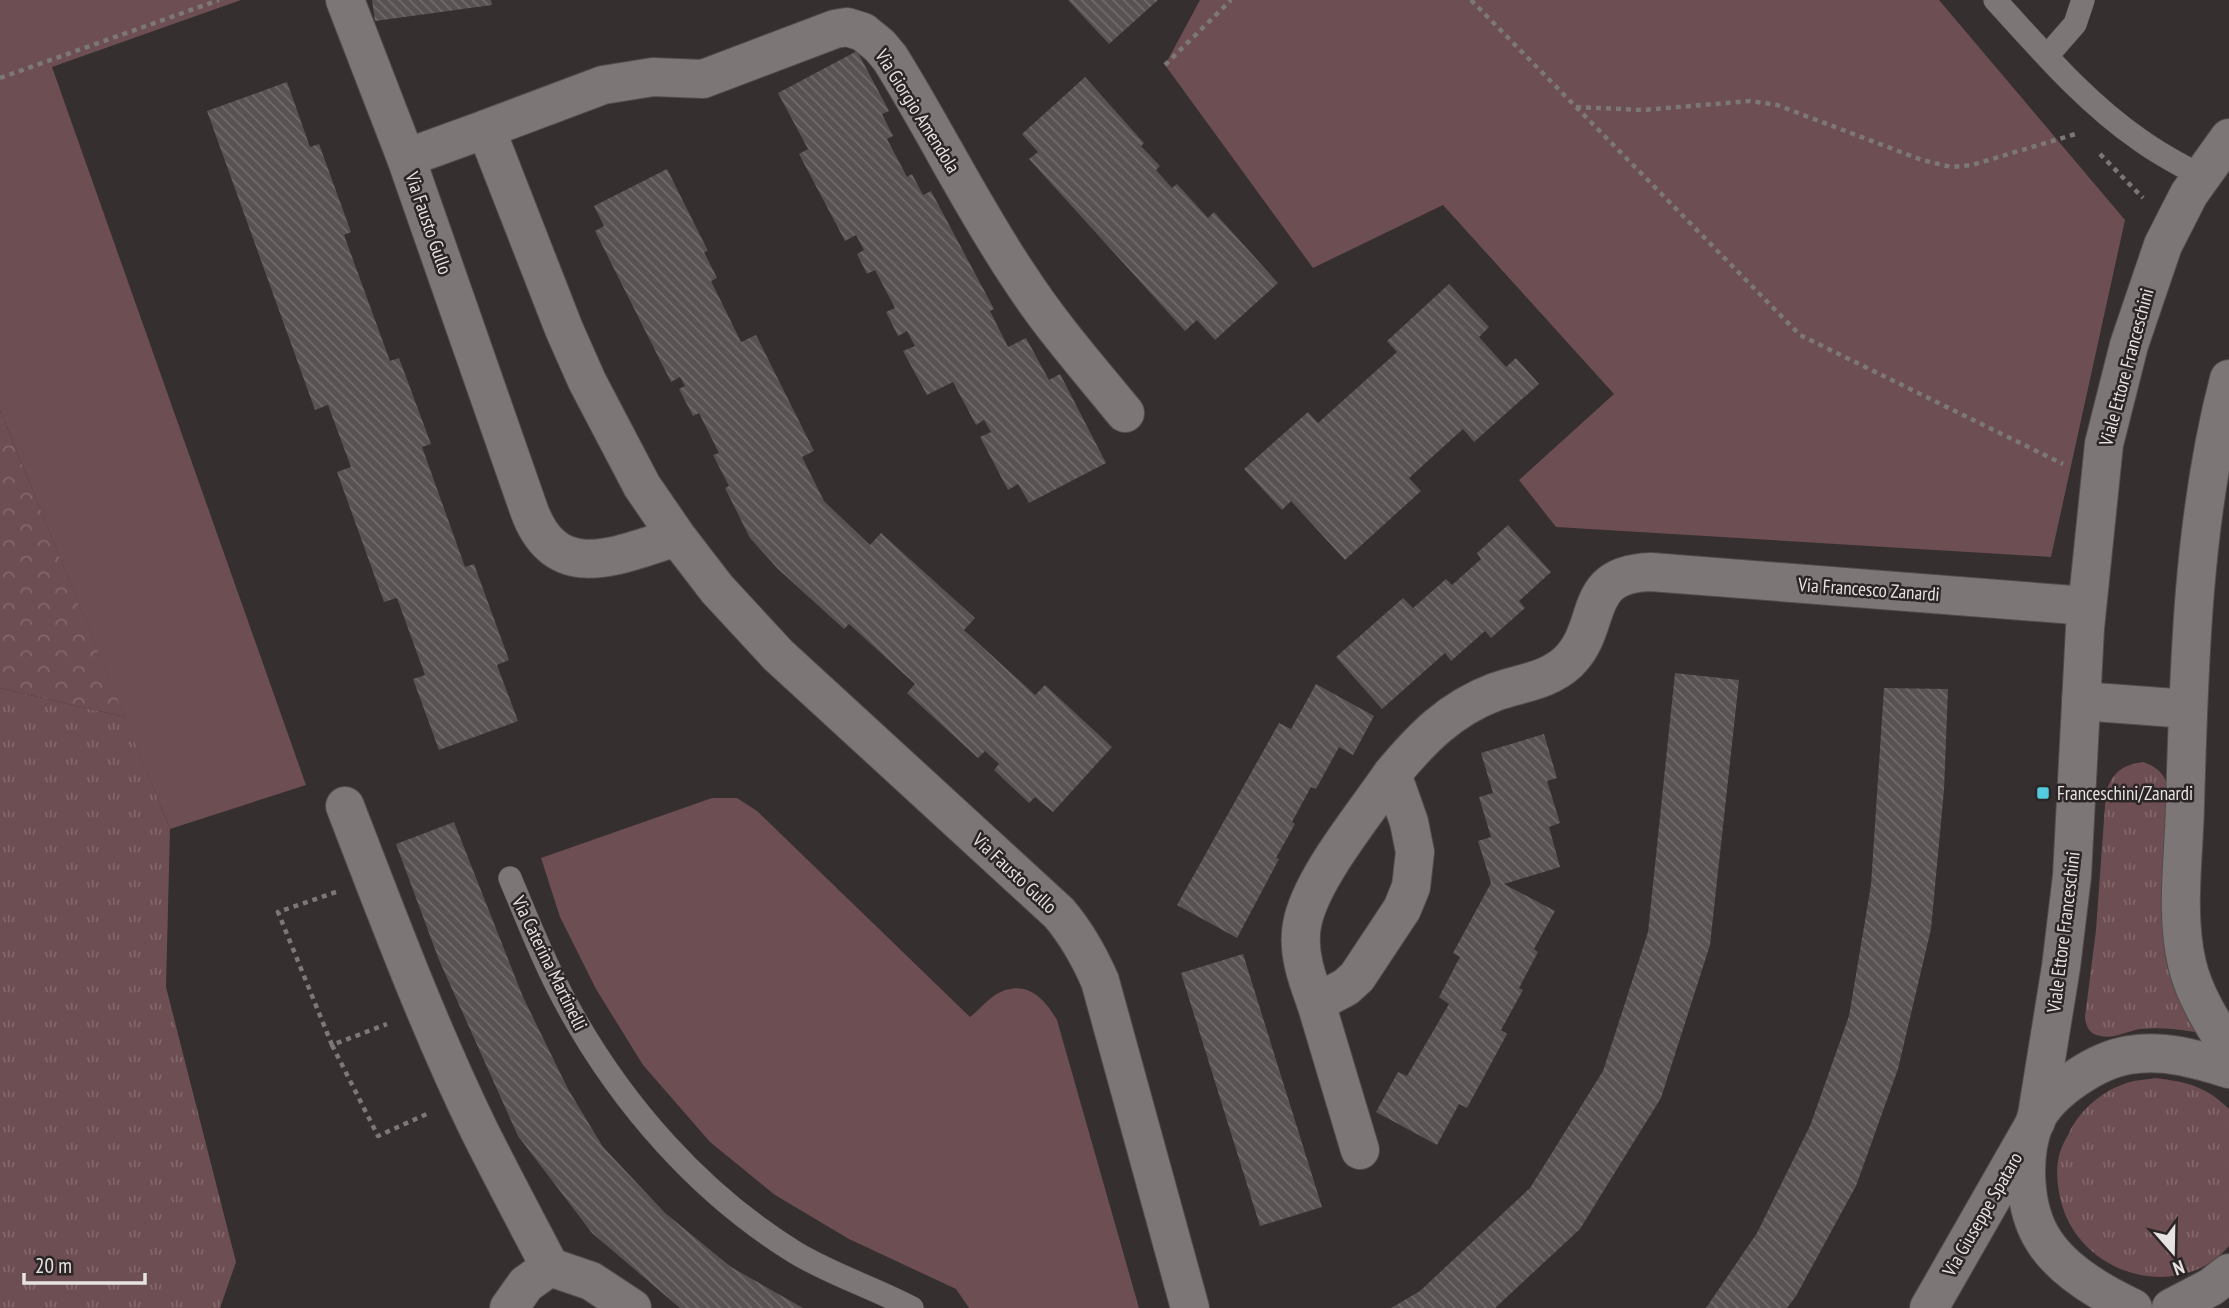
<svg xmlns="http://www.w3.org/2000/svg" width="2229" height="1308" font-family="'PT Sans Narrow',sans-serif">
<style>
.grass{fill:url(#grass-tufts)}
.forest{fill:url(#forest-crowns)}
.green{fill:#6d4e52}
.building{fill:url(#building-back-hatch)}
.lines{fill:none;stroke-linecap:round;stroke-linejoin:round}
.service-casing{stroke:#524c4d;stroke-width:24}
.minor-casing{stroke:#524c4d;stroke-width:40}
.path{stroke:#7d7878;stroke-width:4.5;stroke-dasharray:5 5;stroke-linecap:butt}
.service{stroke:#7d7677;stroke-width:23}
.minor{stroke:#7d7677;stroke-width:38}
.poi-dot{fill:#54cadd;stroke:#2b2526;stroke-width:2.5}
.labels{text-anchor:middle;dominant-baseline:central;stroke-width:5;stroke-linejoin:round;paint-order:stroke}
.street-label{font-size:19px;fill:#e7e3e3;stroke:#2b2526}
.poi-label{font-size:19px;fill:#e7e3e3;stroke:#2b2526;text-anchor:start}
</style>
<defs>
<pattern id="grass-tufts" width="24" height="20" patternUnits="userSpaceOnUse" patternTransform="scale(1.75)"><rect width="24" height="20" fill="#6d4e52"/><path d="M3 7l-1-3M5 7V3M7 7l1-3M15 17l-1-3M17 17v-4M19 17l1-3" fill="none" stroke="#82676b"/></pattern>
<pattern id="forest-crowns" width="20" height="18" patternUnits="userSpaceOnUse" patternTransform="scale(1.75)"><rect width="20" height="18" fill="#6d4e52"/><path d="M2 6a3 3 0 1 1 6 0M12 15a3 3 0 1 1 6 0" fill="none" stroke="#82676b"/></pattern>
<pattern id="building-back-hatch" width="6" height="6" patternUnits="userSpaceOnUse" patternTransform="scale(1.75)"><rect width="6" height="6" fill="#595253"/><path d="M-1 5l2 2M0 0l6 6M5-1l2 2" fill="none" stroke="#716b6c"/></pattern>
</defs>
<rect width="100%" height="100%" fill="#352f30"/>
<g class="grass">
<path d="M0,688L125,717L170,829L166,987L236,1262L220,1308H0Z"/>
<path d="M2143,762C2165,769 2169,784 2172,805L2162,930C2167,966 2182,998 2195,1032C2176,1029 2159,1027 2140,1029C2127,1031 2114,1039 2101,1036C2090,1035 2086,1027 2085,1017L2096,930L2106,792C2113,772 2122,765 2143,762Z"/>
<path d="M2155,1078C2187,1082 2206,1086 2229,1109V1246C2224,1251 2219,1257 2213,1261C2158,1298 2080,1267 2062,1205C2057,1188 2055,1169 2060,1152C2062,1145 2066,1139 2069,1133C2079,1111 2101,1092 2124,1084C2133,1080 2145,1080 2155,1078Z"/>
</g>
<path class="forest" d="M0,410L125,717L0,688Z"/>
<g class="green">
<path d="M0,0H241L52,67L306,785L170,829L0,410Z"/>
<path d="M1200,0H1939L2125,220L2051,557L1556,527L1519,480L1614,394L1443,205L1313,268L1165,65Z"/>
<path d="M712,798H737L757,811L970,1017C978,1011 986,1001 995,995C1024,978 1043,996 1057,1020L1139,1308H969L956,1289L849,1239L775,1195L710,1142L643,1065L596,989L560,917L541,858Z"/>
</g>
<g class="building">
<path d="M372,0H491L492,5L375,21Z"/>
<path d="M1068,0H1158L1109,44Z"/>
<path d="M857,51L889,111L882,114L893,136L887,139L907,177L912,174L923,195L931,191L994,309L990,311L1008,347L1026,338L1049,380L1060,374L1106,463L1029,503L1018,484L1008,490L980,437L991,432L984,420L976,425L953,382L927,395L903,351L915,346L907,331L898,336L886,312L895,308L875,270L867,274L857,254L864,250L856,235L845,241L799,154L808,149L778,93Z"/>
<path d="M1085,77L1144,143L1141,146L1160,166L1156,170L1172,188L1177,184L1208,218L1214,212L1278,283L1215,340L1197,320L1185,331L1029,159L1038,152L1022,134Z"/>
<path d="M287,82L310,147L319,144L351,232L344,235L390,361L399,358L431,444L422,447L465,567L474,564L509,660L497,665L518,721L439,750L413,679L425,675L397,598L384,602L337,472L351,467L328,405L315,410L207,111Z"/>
<path d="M667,169L708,251L704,252L717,278L711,281L741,342L756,335L814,451L802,457L824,501L870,545L881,533L975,618L964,630L1035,695L1045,685L1112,747L1053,812L1035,797L1029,803L994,770L999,764L985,751L978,758L907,693L915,684L849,624L844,629L778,569L750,538L725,488L729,486L713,455L719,453L699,413L693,416L679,389L685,386L680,377L671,382L595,231L604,226L594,206Z"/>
<path d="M1449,284L1489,327L1479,337L1506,367L1516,358L1539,384L1474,442L1463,429L1409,478L1421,491L1345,560L1291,501L1282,510L1244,469L1308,412L1318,423L1397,352L1387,341Z"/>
<path d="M1508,525L1551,572L1519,601L1525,608L1491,638L1485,631L1451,661L1445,653L1382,709L1336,657L1403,598L1413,608L1446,579L1452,585L1481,559L1477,553Z"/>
<path d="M1675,673L1739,680L1710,945L1661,1098L1580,1229L1495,1308H1391L1420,1291L1530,1188L1603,1071L1648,932Z"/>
<path d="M1316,684L1374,716L1353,755L1339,747L1316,789L1311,787L1292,822L1295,824L1276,858L1279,859L1237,938L1177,905L1279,723L1291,729Z"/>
<path d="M1884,688L1948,689L1944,790L1931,929L1898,1069L1856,1186L1796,1296L1787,1308H1706L1757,1233L1810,1126L1849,1016L1871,885Z"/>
<path d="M1544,734L1557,778L1547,781L1560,823L1549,827L1560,867L1504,884L1555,911L1534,949L1538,952L1519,988L1523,990L1501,1030L1507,1034L1467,1108L1459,1104L1437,1145L1376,1112L1398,1072L1407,1076L1449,1004L1439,997L1460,957L1453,953L1491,883L1478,841L1491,837L1479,797L1493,793L1481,753Z"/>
<path d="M454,822L523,997L568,1089L603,1147L665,1213L731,1267L803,1308H680L592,1233L518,1136L439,960L396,844Z"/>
<path d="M1243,954L1322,1207L1260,1226L1181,973Z"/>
</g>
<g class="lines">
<g class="service-casing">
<g id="service">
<path d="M1995,0C2040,49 2085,102 2140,140C2159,154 2180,165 2201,176"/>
<path d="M2047,56L2075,24L2083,0"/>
<path d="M510,878C528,921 545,965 567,1005C621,1104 700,1194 796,1253C833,1275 874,1288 912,1308"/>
</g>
</g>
<g class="minor-casing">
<g id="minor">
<path d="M345,0L406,158"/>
<path d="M486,129L603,85L653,77L703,79L835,29L847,27L863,32L880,46L890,58C935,130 972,207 1020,278C1051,326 1089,369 1125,413"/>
<path d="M2229,379C2193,517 2189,663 2185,805C2184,857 2175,913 2187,964C2194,994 2212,1023 2229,1049"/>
<path d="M677,537C619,554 557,587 529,510L406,158L486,129L564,329L587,381L642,486L677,537L717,589L778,655L1059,913C1077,934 1089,956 1100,981L1190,1308"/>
<path d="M2081,701L2188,709"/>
<path d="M1392,774C1365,814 1310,879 1302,925C1297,951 1307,979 1316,1003L1346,987L1357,977L1402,909L1411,887L1415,852L1409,822L1392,774C1422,738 1450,709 1495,692C1520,683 1548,681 1568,662C1605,626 1579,574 1651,572L2087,606"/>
<path d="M345,806C387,915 428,1025 479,1130C502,1176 526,1221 550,1267"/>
<path d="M1316,1003L1360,1150"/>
<path d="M509,1308L526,1284L550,1267L591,1281L632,1308"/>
<path d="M1929,1308L2036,1121L2061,967L2072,876L2085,628L2104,444L2129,345L2163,245L2189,194L2229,138"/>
<path d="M2133,1308C2101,1293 2063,1271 2044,1241C2023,1209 2021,1156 2035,1121C2049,1091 2097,1060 2129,1055C2163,1049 2197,1059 2229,1069"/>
<path d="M2171,1308L2211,1287L2229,1273"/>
</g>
</g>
<g class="path">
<path d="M1471,0L1800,335L2063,464"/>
<path d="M1165,65L1231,0"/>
<path d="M0,78L219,0"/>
<path d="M1576,107L1643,110L1750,101L1777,105L1922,160L1951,167L1972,165L2079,133"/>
<path d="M2100,154L2143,198"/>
<path d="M336,892L278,912L332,1045L387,1024"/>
<path d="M332,1045L378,1136L429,1113"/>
</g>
<use href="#service" class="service"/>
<use href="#minor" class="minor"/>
</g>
<rect class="poi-dot" x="2036" y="786" width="14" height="14" rx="3.5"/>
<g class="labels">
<g class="street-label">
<text transform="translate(918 111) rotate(58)">Via Giorgio Amendola</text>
<text transform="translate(429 223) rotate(71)">Via Fausto Gullo</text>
<text transform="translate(2126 367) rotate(-75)">Viale Ettore Franceschini</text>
<text transform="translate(1869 589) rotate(4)">Via Francesco Zanardi</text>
<text transform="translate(1015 873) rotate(43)">Via Fausto Gullo</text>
<text transform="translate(2063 932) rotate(-83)">Viale Ettore Franceschini</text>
<text transform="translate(550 963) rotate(64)">Via Caterina Martinelli</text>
<text transform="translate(1982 1214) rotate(-60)">Via Giuseppe Spataro</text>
</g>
<g class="poi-label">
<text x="2057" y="793">Franceschini/Zanardi</text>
</g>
</g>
<g transform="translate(2173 1252) rotate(160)" stroke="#2b2526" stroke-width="5" paint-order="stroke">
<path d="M0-5L12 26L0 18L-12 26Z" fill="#e7e3e3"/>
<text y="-10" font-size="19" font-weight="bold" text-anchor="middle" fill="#e7e3e3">N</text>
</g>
<path d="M24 1273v10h121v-10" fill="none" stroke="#e7e3e3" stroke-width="3.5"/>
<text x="35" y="1273" font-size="21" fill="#e7e3e3" stroke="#2b2526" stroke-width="5" paint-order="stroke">20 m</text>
</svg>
